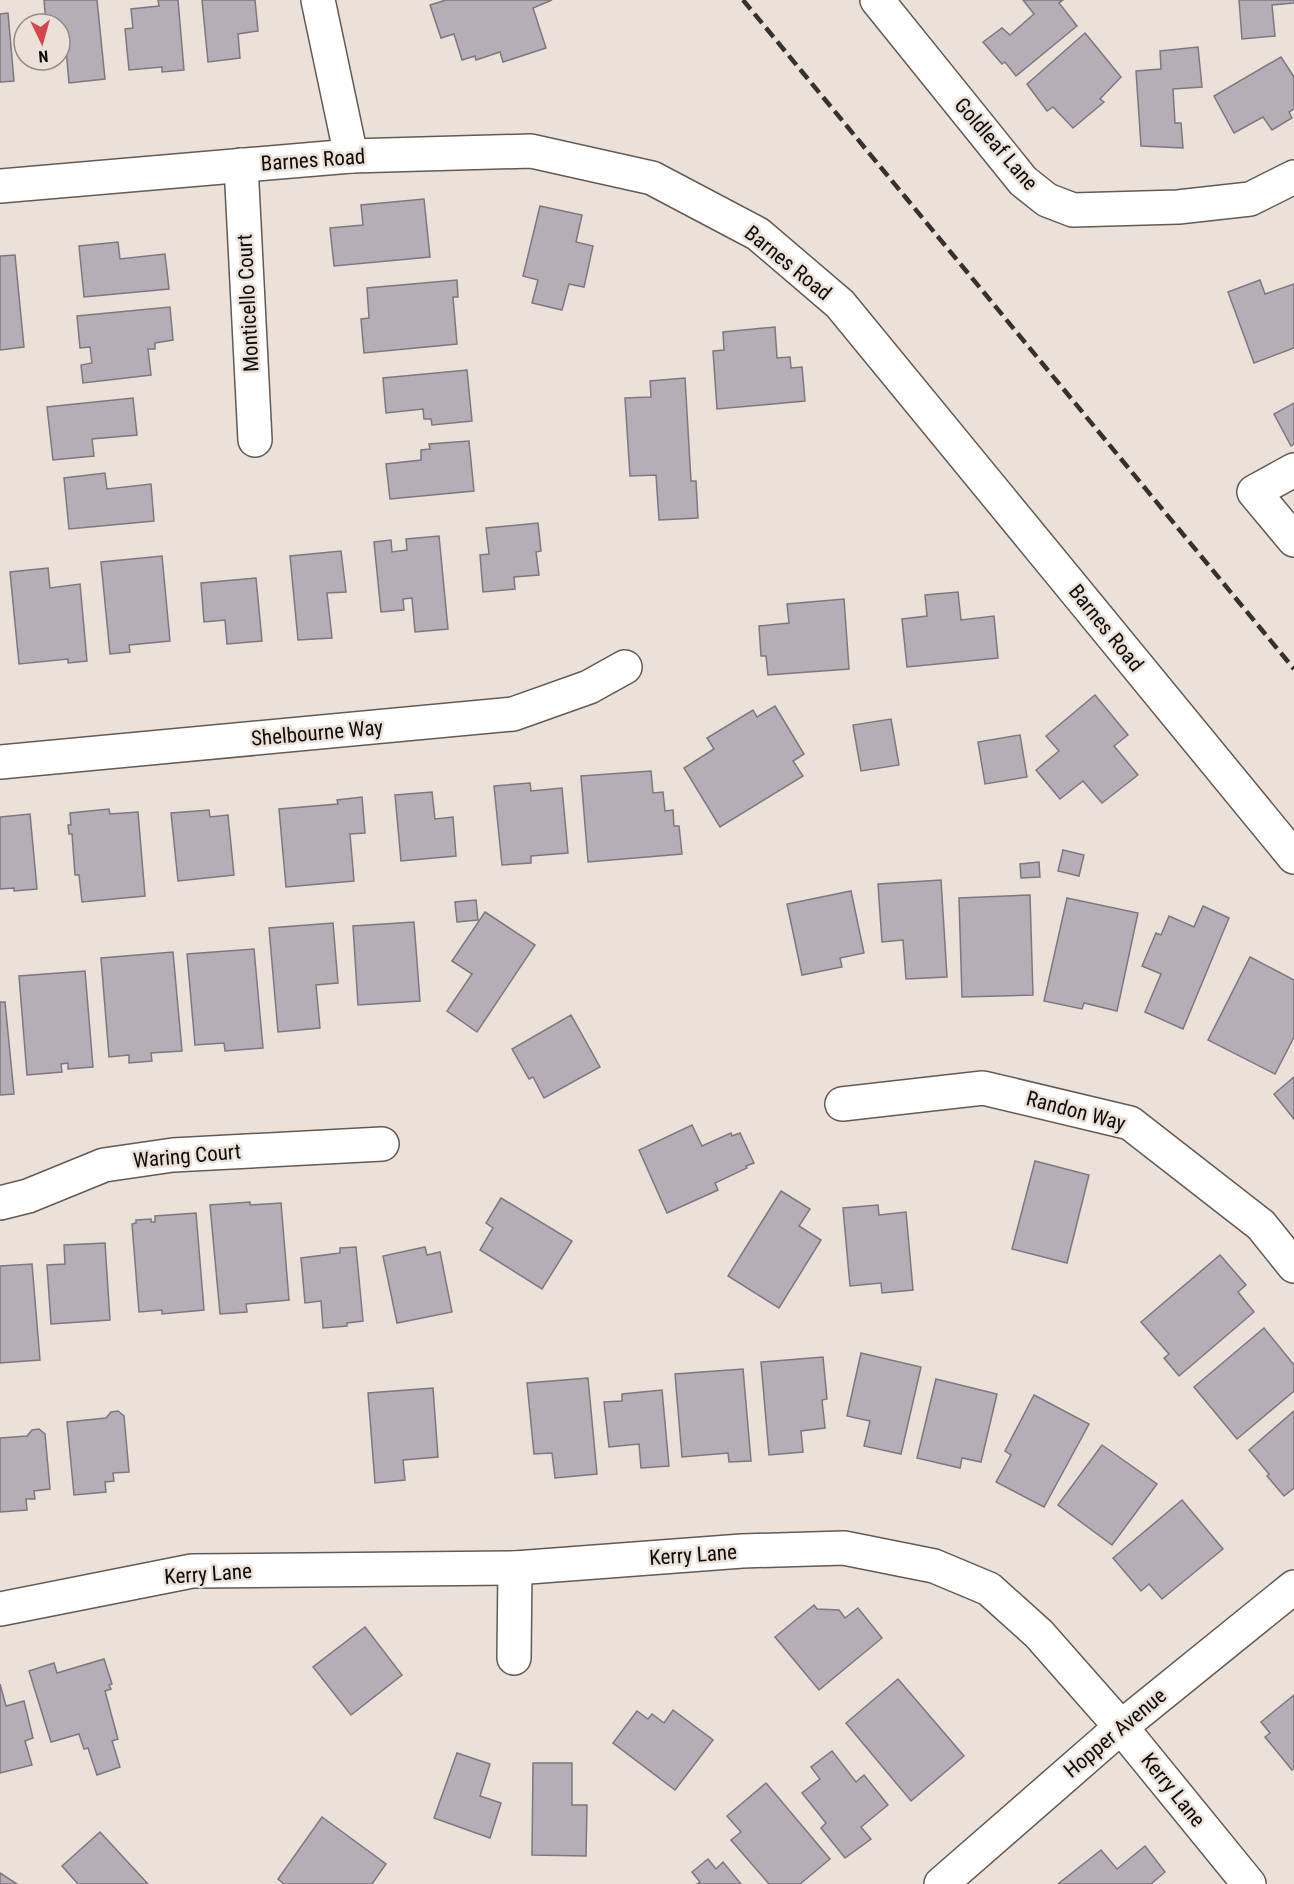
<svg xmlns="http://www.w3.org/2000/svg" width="1294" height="1884" font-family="'Roboto Condensed',sans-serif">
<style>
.building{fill:#b5aeb7;stroke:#7e777f;stroke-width:1.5}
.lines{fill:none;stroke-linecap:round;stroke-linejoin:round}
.street-casing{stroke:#625a53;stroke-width:36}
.secondary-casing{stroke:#625a53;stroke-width:36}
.street{stroke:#fff;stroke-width:33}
.secondary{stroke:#fff;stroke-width:33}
.rail{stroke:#35312e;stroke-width:4.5;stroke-dasharray:12 6;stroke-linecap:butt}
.labels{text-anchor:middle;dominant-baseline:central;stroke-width:5;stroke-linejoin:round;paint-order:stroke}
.street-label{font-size:21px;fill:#0f0c0a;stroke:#ebe1d9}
</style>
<rect width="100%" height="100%" fill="#ebe1d9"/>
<g class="building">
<path d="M44,0H97L105,79L69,83L66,49H60V24H46Z"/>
<path d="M158,0H178L184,70L162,72V67L129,70L125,29L133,28L131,9L159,6Z"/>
<path d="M202,0H255L258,31L238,34L240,58L208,62Z"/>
<path d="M446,0H552L533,8L546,48L503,62L500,52L476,60L475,56L462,60L454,34L441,38L430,5Z"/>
<path d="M1023,0H1063L1059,3L1077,26L1016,76L1005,62L1002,64L983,42L1002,28L1010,35L1034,14Z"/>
<path d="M1239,0H1294V3L1272,5L1275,36L1242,39Z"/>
<path d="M8,13L14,81L0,82V14Z"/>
<path d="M1085,33L1121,77L1100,99L1104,102L1073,128L1053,107L1047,111L1027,84Z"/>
<path d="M1198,47L1202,87L1173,89L1175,123H1181L1183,148L1141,146L1136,71L1161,69L1160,51Z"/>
<path d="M1281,57L1294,77V109L1289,112L1292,118L1272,130L1263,117L1234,133L1214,96Z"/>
<path d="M424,199L430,257L334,266L330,228L363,225L361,205Z"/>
<path d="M540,206L582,215L576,242L593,246L584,287L569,284L562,310L532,303L538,280L523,276Z"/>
<path d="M118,242L120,259L165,254L169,289L84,297L79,246Z"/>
<path d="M15,255L24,347L0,350V256Z"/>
<path d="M457,280L458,297H453L457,344L364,353L361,319L369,318L367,288Z"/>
<path d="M1260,280L1265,294L1294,284V348L1254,363L1228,292Z"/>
<path d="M170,307L173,340L155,343V349H148L151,375L83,383L81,365L92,363L90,347L80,348L77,316Z"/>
<path d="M775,327L777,358L790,357L791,368L802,367L805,401L717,409L713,351L724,350L723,332Z"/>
<path d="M467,370L472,421L432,425L431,419H424L423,409L386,413L383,378Z"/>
<path d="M685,378L691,481H696L698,518L659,520L656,475L630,476L625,398L651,397L650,381Z"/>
<path d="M133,398L137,435L92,439L94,456L53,460L47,407Z"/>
<path d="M1294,403V444L1291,446L1274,414Z"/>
<path d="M469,441L474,491L390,499L386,464L421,460V450L430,449L429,444Z"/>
<path d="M105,473L107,489L151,484L154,521L69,529L64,478Z"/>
<path d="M538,523L541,551L536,552L539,575L514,577L515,589L483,592L480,555L489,554L486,528Z"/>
<path d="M439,536L448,629L415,632L412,598L403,599L404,610L381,612L374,542L391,540L392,552L407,550L406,539Z"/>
<path d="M341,551L346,592L327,593L332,638L298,640L290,556Z"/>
<path d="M162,556L170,641L129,645L130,652L110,654L101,562Z"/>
<path d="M48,568L50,588L80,584L87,661L68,663V659L19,664L10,572Z"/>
<path d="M256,578L262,641L227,644L225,620L204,622L201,583Z"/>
<path d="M958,592L961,620L994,616L998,658L907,667L902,619L927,616L925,595Z"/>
<path d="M844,599L849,669L768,675L766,656H761L759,626L789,623L787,604Z"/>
<path d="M1095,695L1128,735L1114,746L1138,775L1102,803L1083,781L1060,799L1036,770L1059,751L1046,736Z"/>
<path d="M775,706L804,754L793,761L803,776L720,827L684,768L714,749L707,738L753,710L757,717Z"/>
<path d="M891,719L899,765L861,771L853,725Z"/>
<path d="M1020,735L1027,777L985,784L978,742Z"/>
<path d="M651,771L653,793L663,792L665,811L673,810L674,826H679L682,854L588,862L581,776Z"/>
<path d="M530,783L531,791L562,788L568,853L531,856V863L502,865L494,786Z"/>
<path d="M432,792L435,819L453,817L456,856L401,861L395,795Z"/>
<path d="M362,797L365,833L350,834L354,881L286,887L279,809L338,804L337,800Z"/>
<path d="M109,809L110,814L138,812L145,896L82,902L79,875H75L72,834H69L68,825H71L70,813Z"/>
<path d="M209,810L210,817L228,815L234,875L178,881L171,813Z"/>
<path d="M30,814L37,889L14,891V888L0,889V817Z"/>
<path d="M1063,850L1084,855L1079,876L1058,871Z"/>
<path d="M1039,862L1040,877L1021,878L1020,864Z"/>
<path d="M941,880L947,977L906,979L903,940L882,942L878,884Z"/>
<path d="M851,891L864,953L840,958L842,967L802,975L787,904Z"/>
<path d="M1030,895L1033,995L962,997L959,898Z"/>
<path d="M1067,898L1138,913L1117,1011L1084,1003L1082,1009L1044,1001Z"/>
<path d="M476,900L478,920L457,922L455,902Z"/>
<path d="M1203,906L1229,918L1183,1029L1145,1012L1161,974L1142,966L1156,933L1161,935L1169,916L1194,927Z"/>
<path d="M485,912L535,945L477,1032L447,1011L472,974L452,961Z"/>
<path d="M414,922L420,1001L358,1005L353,926Z"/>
<path d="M333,923L338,983L316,985L320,1028L278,1032L269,928Z"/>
<path d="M254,949L263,1048L225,1051L224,1043L195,1045L187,954Z"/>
<path d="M173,952L182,1051L151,1053L152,1061L129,1063V1055L109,1057L101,958Z"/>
<path d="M1250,957L1294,980V1037L1275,1074L1208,1040Z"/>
<path d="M85,971L93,1067L68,1069V1063L61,1064L62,1072L27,1075L19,976Z"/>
<path d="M0,1002H5L14,1094L0,1095Z"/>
<path d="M571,1015L600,1067L544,1098L533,1077L529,1079L512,1049Z"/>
<path d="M1294,1077V1119L1274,1094Z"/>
<path d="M692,1125L702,1146L731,1133L732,1136L740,1133L754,1163L746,1166L747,1168L715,1183L718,1190L667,1213L639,1150Z"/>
<path d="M1035,1161L1089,1175L1067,1263L1012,1249Z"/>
<path d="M781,1191L810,1209L799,1226L821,1240L779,1308L728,1276Z"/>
<path d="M501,1198L572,1241L542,1289L480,1250L493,1228L486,1223Z"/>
<path d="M250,1202V1205L281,1203L289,1300L246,1304L247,1312L220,1314L210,1205Z"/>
<path d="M878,1205L879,1215L906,1212L913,1290L882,1293L881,1283L850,1286L843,1208Z"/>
<path d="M196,1213L204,1310L162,1314V1310L139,1312L132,1224L136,1223V1220L151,1219V1222H155V1216Z"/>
<path d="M105,1243L110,1320L51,1324L47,1265L65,1264L64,1245Z"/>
<path d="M356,1247L363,1321L347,1323V1326L323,1328L321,1301L305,1303L301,1258L340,1253V1248Z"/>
<path d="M425,1247L427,1255L440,1252L452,1312L397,1323L383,1256Z"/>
<path d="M1220,1255L1246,1285L1238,1292L1254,1312L1179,1376L1164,1358L1169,1354L1141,1322Z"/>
<path d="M32,1264L40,1360L0,1363V1266Z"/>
<path d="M1264,1328L1294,1365V1391L1237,1439L1194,1387Z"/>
<path d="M861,1353L921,1367L901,1454L864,1446L870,1421L847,1416Z"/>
<path d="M823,1357L827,1399L822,1400L825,1428L801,1431L803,1452L769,1455L761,1362Z"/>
<path d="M743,1369L751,1461L729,1462L728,1453L682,1457L675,1374Z"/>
<path d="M588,1378L597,1474L555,1478L552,1453L534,1454L527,1383Z"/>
<path d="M936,1379L997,1394L981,1462L962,1458L960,1468L917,1458Z"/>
<path d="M433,1388L438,1457L403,1460L405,1480L375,1483L368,1393Z"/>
<path d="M662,1390L669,1466L641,1468L639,1444L609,1447L604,1402L622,1401V1394Z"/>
<path d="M1034,1395L1089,1424L1044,1507L996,1482L1011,1455L1005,1451Z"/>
<path d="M118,1411L124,1416L129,1472L113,1473L114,1481L105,1482L106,1492L74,1495L67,1422L106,1418L111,1412Z"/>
<path d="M1294,1411V1488L1284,1496L1267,1476L1269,1474L1249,1450Z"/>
<path d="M39,1429L45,1434L50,1489L34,1491L35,1499H26L27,1510L0,1512V1438L27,1436L32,1430Z"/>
<path d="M1102,1445L1157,1484L1112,1545L1058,1505Z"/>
<path d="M1182,1500L1223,1549L1162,1599L1149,1584L1141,1591L1113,1558Z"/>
<path d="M814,1605L817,1609L839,1610L845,1618L858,1608L882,1638L819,1690L775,1637Z"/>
<path d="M365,1627L402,1675L351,1715L313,1667Z"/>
<path d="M104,1659L112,1684L109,1685L111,1689L105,1691L118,1739L112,1741L120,1767L97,1775L88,1748L84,1749L79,1734L51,1742L29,1671L54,1663L57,1673Z"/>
<path d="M898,1679L964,1756L911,1801L846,1723Z"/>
<path d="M0,1684L6,1706L24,1701L33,1738L25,1741L32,1765L0,1773Z"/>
<path d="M1294,1695V1769L1292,1770L1265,1737L1270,1733L1261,1722Z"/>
<path d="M673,1710L713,1740L675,1790L613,1743L637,1711L648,1719L652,1714L664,1723Z"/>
<path d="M832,1751L856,1782L864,1775L888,1805L861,1827L871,1839L845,1858L821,1828L826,1823L802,1793L820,1779L811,1767Z"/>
<path d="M457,1753L490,1764L480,1796L501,1803L490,1838L434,1818Z"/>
<path d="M533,1763H572V1805H587L586,1856L532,1855Z"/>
<path d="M766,1783L830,1859L800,1884H769L731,1840L741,1832L727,1816Z"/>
<path d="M322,1817L386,1864L372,1884H284L278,1879Z"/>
<path d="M100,1832L148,1884H78L62,1866Z"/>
<path d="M1145,1846L1165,1872L1151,1884H1058L1101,1850L1117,1869Z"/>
<path d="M708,1859L716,1869L723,1862L741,1884H697L700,1882L692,1872Z"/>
<path d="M0,1873L17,1884H0Z"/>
</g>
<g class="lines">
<g class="street-casing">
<g id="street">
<path d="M318,0L351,156"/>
<path d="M877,0L1023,181L1047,200L1073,210L1178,207L1250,199L1294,177"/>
<path d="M241,165L255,440"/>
<path d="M0,186L351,156L531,151L652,178L758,234L840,304L1294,857"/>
<path d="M1294,470L1254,492L1294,540"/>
<path d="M0,762L513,714L589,687L625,667"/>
<path d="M842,1104L983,1088L1130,1123L1261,1225L1294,1266"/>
<path d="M0,1203L28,1196L104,1165L173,1155L382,1144"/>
<path d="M0,1609L192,1571L515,1568L742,1551L844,1548L934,1566L989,1589L1039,1634L1121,1727L1249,1884"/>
<path d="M514,1658L515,1568"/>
</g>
</g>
<g class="secondary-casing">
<path id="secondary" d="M941,1884L1121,1727L1294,1587"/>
</g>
<use href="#street" class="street"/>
<use href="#secondary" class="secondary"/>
<path class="rail" d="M743,0L1294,669"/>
</g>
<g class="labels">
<g class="street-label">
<text transform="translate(996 144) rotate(49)">Goldleaf Lane</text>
<text transform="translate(313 160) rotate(-4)">Barnes Road</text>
<text transform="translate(788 263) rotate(39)">Barnes Road</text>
<text transform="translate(248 303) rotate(-93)">Monticello Court</text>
<text transform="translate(1106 628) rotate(51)">Barnes Road</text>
<text transform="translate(317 733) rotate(-5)">Shelbourne Way</text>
<text transform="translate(1076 1111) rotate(15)">Randon Way</text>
<text transform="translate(187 1156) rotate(-5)">Waring Court</text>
<text transform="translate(693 1555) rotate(-4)">Kerry Lane</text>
<text transform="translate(208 1574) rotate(-4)">Kerry Lane</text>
<text transform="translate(1115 1733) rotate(-40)">Hopper Avenue</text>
<text transform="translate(1173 1790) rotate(51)">Kerry Lane</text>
</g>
</g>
<g transform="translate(42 42) rotate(175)"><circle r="28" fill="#ebe1d9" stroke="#938c86" stroke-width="1.5"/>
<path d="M0-4.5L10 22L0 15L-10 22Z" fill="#d5454e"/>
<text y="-9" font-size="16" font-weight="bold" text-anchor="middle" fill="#0f0c0a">N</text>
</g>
</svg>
